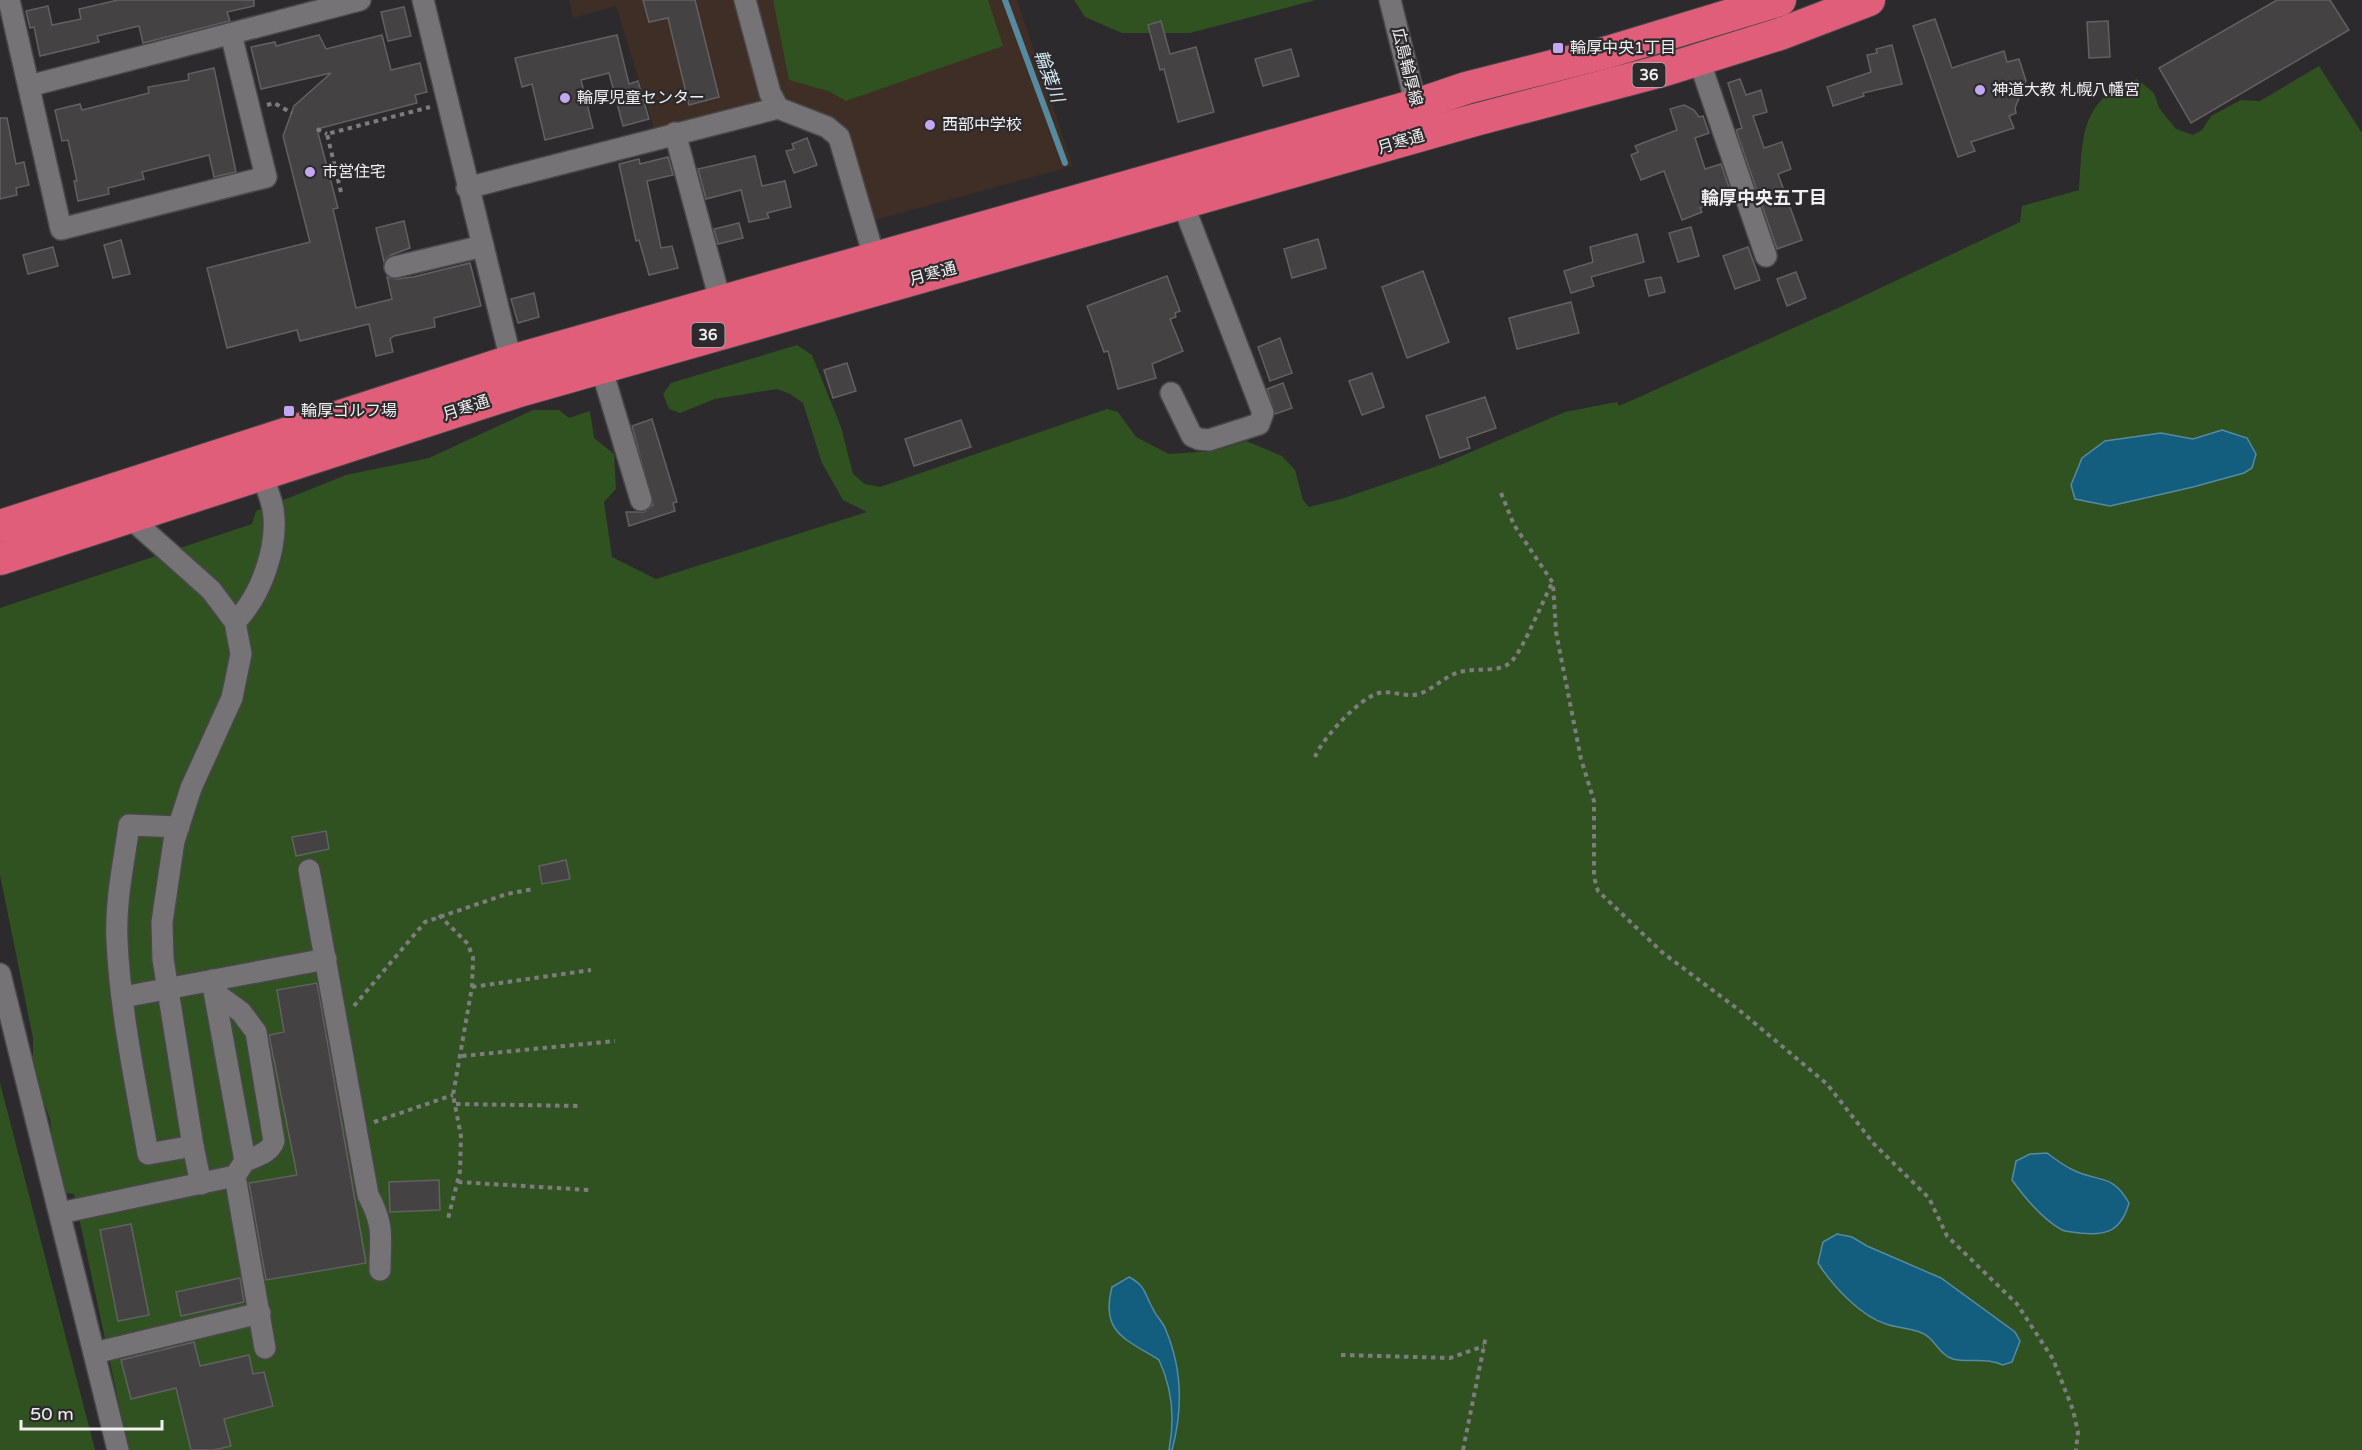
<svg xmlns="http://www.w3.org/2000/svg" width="2362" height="1450" font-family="'Varela Round','Noto Sans JP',sans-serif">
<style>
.education{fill:#3f2e25}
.green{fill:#305221}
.water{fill:#135e7f;stroke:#568aa1;stroke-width:1.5}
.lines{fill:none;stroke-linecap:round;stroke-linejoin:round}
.stream{stroke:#568aa1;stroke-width:6}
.building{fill:#454244;stroke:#636061;stroke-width:1.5}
.minor-casing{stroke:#494749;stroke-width:24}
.highway-casing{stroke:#494749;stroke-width:34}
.path{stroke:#7e7c7e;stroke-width:4;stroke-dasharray:4.5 4.5;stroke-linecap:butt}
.minor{stroke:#757375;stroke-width:21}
.highway{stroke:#e15e7a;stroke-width:32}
.poi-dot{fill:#c3a7f2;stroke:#2c2a2c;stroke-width:2}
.labels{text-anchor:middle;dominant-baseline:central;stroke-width:4.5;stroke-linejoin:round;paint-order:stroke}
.shield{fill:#2c2a2c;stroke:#b6b5b6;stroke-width:1.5}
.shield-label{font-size:15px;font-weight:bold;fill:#f1f0f1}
.poi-label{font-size:16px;fill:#f1f0f1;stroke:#2c2a2c;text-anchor:start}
.street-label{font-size:16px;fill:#f1f0f1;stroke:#2c2a2c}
.water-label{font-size:18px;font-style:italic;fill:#d3e7f4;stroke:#2c2a2c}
.neighbourhood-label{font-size:18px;font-weight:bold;fill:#f1f0f1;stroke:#2c2a2c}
</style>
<rect width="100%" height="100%" fill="#2c2a2c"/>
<path class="education" d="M569,0H1017L1073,166L853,226L826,138L774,113L659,144L616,6L573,18Z"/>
<g class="green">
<path d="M773,0H988L1003,46L846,101L828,91L789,80Z"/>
<path d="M1074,0H1316L1190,33H1122L1085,17Z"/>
<path d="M2319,66L2362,133V1450H125L119,1425L122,1418L74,1194L66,1193L58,1182L50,1119L33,1072V1038L0,875V608L252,524L256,511L346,475L429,458L533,410H559L569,418L590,411L594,438L614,454L616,489L604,502L612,557L656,579L867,512L843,500L822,463L803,403L790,394L777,389L715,399L680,413L669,409L663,394L671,383L797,345L812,355L841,427L853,474L865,484L880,487L1107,409L1118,412L1136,437L1169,454L1214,451L1246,441L1282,456L1295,470L1303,500L1309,507L1341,499L1443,464L1565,412L1617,402L1619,406L1838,308L2020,222L2022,206L2079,190C2083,138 2079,99 2137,79L2154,93L2159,108L2176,129L2193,135L2202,130L2211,116L2241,100L2260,101Z"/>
<path d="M0,1083L95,1450H0Z"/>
</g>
<g class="water">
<path d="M2222,430L2247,438L2256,454L2252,468L2244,473L2193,487L2110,506L2075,499L2071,485L2082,458L2105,441L2161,433L2193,439Z"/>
<path d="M2047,1153C2055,1159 2063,1165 2071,1169C2097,1183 2112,1172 2129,1203C2121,1231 2107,1236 2080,1233C2074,1232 2067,1232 2062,1230C2042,1219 2025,1198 2012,1180L2016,1161L2030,1154Z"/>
<path d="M1837,1234L1852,1237L1867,1246L1941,1278L2015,1332L2020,1341L2012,1362L2003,1365C1986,1357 1970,1363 1953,1359C1939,1355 1934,1337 1922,1333C1910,1328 1897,1328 1886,1324C1860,1316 1832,1285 1818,1263L1823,1242Z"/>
<path d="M1129,1277C1146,1286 1144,1293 1153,1309C1156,1316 1162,1321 1165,1328C1182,1367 1183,1409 1172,1450H1169C1175,1419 1173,1390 1159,1360C1126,1339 1100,1333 1112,1287Z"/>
</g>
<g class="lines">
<path class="stream" d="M1005,0L1065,163"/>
</g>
<g class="building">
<path d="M118,0H254V6L227,12L230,21L143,43L139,26L97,36L99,42L40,56L34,27L30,28L26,11L48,6L52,25L81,19L79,9Z"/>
<path d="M643,0H695L719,97L689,105L668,18L649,22Z"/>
<path d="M2277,0H2330L2349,30L2191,123L2159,68Z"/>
<path d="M404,7L411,36L388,41L381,12Z"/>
<path d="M1935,19L1952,68L2004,51L2007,62L2019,59L2026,81L2015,108L2016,113L2009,116L2014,128L1971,142L1975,151L1958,157L1913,26Z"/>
<path d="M1161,21L1170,54L1196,47L1214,112L1178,122L1164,69L1160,70L1148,25Z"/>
<path d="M2108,21L2110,57L2089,58L2087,22Z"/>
<path d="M319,35L326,49L382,35L391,70L420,63L427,92L415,95L417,103L317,129L338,208L333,209L356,308L392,299L387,277L397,279L413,277L470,263L481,306L434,318L435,327L394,336L390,339L393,352L376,356L369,324L300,341L297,330L227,348L207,268L310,242L283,136L294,106L331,73L261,89L251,47L275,42L276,46Z"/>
<path d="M617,35L629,84L638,81L649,119L623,126L609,73L581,80L593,128L545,140L532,84L522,87L515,58Z"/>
<path d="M1892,45L1902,84L1863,93L1864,96L1833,106L1827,87L1871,72L1867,55L1877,53L1876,49Z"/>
<path d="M1291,49L1299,76L1263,86L1255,59Z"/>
<path d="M214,68L236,172L214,177L209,155L142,172L144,179L108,188L109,194L78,201L74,181H77L68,140L62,141L55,110L80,104L82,110L149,93L148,87L189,80L188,74Z"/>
<path d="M1740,79L1746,95L1761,90L1767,112L1753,116L1764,148L1782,142L1791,169L1778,174L1802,240L1777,249L1736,130L1742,128L1728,83Z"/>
<path d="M1684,105L1694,110L1699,117L1703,116L1709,133L1695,138L1705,169L1721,164L1731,193L1712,199L1714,204L1700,208L1702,212L1682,220L1664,171L1641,180L1631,155L1638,152L1635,146L1677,130L1670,109Z"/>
<path d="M0,118H7L16,164L24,162L29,185L16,188L17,195L0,199Z"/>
<path d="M807,138L817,165L794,173L786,151L794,149L792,144Z"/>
<path d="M755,156L762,186L785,181L791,207L767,213L769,218L749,222L741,190L706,199L698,169Z"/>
<path d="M668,157L673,175L647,181L661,248L672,246L678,268L649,275L639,240L636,241L619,164L639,159L640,164Z"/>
<path d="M404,221L410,248L391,255L384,262L376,228Z"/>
<path d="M739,223L743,238L718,244L714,229Z"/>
<path d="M1691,227L1699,256L1678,262L1669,233Z"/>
<path d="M1637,234L1644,262L1591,277L1594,286L1571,293L1564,271L1593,262L1590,247Z"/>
<path d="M1318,239L1326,268L1292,278L1284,249Z"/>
<path d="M121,240L130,274L113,278L104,245Z"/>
<path d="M53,247L58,266L28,274L23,255Z"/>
<path d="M1748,247L1760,280L1735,289L1723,256Z"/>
<path d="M1423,271L1449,342L1407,358L1382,287Z"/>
<path d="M1796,272L1806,298L1787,306L1777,279Z"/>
<path d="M1167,276L1180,311L1175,313L1176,317L1170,319L1183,351L1152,364L1156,378L1118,389L1108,351L1104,352L1087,306Z"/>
<path d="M1661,277L1665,292L1649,296L1645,280Z"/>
<path d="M534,293L539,317L518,323L511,299Z"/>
<path d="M1571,302L1579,333L1517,349L1509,318Z"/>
<path d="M1280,338L1292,373L1270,381L1258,347Z"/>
<path d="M847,363L856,391L833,398L824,370Z"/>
<path d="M1372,373L1384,407L1362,415L1349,381Z"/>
<path d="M1283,383L1292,408L1275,414L1267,389Z"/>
<path d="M1485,397L1496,428L1467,438L1470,448L1440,458L1426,416Z"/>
<path d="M652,419L677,502L673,503L675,511L629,526L626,512H644L653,505L632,426Z"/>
<path d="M961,420L971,447L914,466L905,439Z"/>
<path d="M326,831L329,849L296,856L292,837Z"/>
<path d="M566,860L570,879L542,884L539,866Z"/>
<path d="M317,983L366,1263L266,1280L249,1183L297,1175L269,1035L284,1032L277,990Z"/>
<path d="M439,1180L440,1210L390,1212L389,1182Z"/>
<path d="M131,1224L149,1315L118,1321L100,1230Z"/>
<path d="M240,1278L244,1302L181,1316L176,1292Z"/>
<path d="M194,1342L200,1366L249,1355L253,1374L264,1372L273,1406L224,1419L231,1446L214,1450H191L176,1388L131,1399L121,1360Z"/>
</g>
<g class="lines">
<g class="minor-casing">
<g id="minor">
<path d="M9,0L61,229L266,177L231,34"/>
<path d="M423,0L514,373"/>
<path d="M745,0L770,93L778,108L827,127L839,137L878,270"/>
<path d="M1390,0L1419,117"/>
<path d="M1699,60L1766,256"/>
<path d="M29,86L360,0"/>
<path d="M675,133L724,315"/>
<path d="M467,188L778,108"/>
<path d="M395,267L483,246"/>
<path d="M601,367L641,500"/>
<path d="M1171,393L1192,436L1199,439L1209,440L1259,424L1263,413L1183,204"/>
<path d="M128,516L211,590L235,622L241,654L232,698L191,788L174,841L162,922L163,959L193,1146L148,1154C136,1084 120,1011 117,940C115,902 124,862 129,825L179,827"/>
<path d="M235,622C261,596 279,546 273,509C271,497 265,485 262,473"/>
<path d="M309,870L368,1195C385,1227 380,1236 380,1270"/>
<path d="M0,974L118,1450"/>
<path d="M215,993L241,1012L256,1032L274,1141C270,1153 257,1156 245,1161"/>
<path d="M123,997L326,959"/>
<path d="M193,1146L201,1184"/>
<path d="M235,1176L265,1348"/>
<path d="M60,1213L235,1176L245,1161L212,980"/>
<path d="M94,1353L260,1313"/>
</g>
</g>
<g class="highway-casing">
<g id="highway">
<path d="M0,526L511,361L1416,105L1466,88L1608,52L1780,0"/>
<path d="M0,559L519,391L1475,120L1665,70L1780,34L1869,0"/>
</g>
</g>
<g class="path">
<path d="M267,105L274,103L292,113"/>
<path d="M317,129L327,134"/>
<path d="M341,192L327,134L430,107"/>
<path d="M1501,493L1514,525L1553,583L1556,632L1581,759L1594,801V877L1598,891L1663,953L1739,1010L1827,1084L1874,1144L1929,1198L1947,1236L2017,1304L2053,1359L2073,1410L2078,1432L2076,1450"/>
<path d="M1315,757C1322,739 1359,698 1379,693C1392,690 1407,698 1419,694C1436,688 1446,674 1464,671C1478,668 1501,673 1512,661C1524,647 1542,603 1552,583"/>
<path d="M439,915L468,944L473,958L472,987L453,1095L461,1136L460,1171L448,1219"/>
<path d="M472,987L591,970"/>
<path d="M354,1006L425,922L507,894L533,889"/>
<path d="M462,1056L615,1041"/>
<path d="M456,1104L582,1106"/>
<path d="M374,1122L453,1095"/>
<path d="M458,1182L589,1190"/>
<path d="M1341,1355L1450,1358L1484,1346"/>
<path d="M1463,1450L1486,1336"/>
</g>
<use href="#minor" class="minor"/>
<use href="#highway" class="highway"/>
</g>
<g class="poi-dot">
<rect x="1552" y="42" width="12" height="12" rx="3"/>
<circle cx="1980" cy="90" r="6"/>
<circle cx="565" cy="98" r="6"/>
<circle cx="930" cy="125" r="6"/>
<circle cx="310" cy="172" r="6"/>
<rect x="283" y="405" width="12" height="12" rx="3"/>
</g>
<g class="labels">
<g class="shield">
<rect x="1632.5" y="63" width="33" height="24" rx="4.5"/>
<rect x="691.5" y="323" width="33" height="24" rx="4.5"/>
</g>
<g class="shield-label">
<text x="1649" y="75">36</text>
<text x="708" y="335">36</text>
</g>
<g class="poi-label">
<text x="1570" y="48">輪厚中央1丁目</text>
<text x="1992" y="90">神道大教 札幌八幡宮</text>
<text x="577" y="98">輪厚児童センター</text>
<text x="942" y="125">西部中学校</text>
<text x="322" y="172">市営住宅</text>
<text x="301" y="411">輪厚ゴルフ場</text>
</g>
<g class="street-label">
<text transform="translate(1407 67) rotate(76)">広島輪厚線</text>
<text transform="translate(1401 142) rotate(-17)">月寒通</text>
<text transform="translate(933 274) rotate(-15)">月寒通</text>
<text transform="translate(466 408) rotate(-18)">月寒通</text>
</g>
<g class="water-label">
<text transform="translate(1049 76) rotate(70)">輪葉川</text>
</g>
<g class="neighbourhood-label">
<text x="1764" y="198">輪厚中央五丁目</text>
</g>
</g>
<path d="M21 1420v9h141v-9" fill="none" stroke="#f1f0f1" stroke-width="3"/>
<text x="30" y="1420" font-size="18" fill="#f1f0f1" stroke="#2c2a2c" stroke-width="4.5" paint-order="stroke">50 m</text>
</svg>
